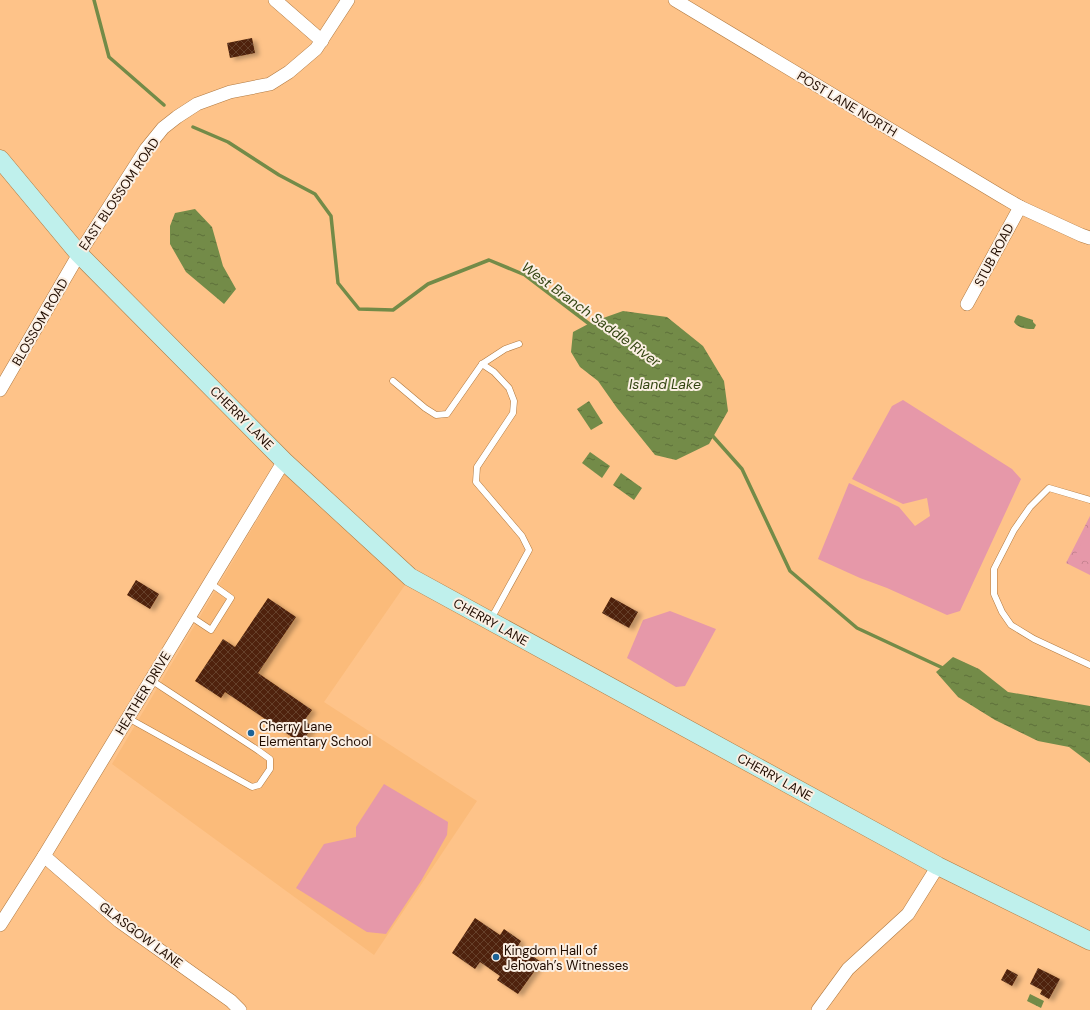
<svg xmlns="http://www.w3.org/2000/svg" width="1090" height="1010" font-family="'DM Sans',sans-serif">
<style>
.built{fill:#fbbb7a}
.park{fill:url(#park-crowns)}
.pitch{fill:#e698a9}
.water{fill:url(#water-ripples)}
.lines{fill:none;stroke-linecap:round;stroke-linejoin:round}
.stream{stroke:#738b48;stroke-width:3.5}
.building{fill:url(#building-cross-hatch);filter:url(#shadow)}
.lane-casing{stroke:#b07940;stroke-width:7}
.street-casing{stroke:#b07940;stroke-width:14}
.secondary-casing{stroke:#b07940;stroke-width:19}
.lane{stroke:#fff;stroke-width:6}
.street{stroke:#fff;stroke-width:13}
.secondary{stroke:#bff0ec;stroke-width:18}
.poi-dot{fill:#1b6296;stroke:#fbefe3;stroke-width:1.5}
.labels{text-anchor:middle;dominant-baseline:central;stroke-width:4;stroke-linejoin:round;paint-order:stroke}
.street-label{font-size:13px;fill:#200c00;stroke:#fbefe3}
.poi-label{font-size:13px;fill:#200c00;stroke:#fbefe3;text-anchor:start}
.water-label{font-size:14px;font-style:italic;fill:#341;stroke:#fbefe3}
</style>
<defs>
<pattern id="park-crowns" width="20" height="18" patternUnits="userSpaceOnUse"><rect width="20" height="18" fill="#e698a9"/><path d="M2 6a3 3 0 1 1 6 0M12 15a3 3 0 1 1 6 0" fill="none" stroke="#c58290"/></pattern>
<pattern id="water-ripples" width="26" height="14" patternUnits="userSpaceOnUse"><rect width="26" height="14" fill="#738b48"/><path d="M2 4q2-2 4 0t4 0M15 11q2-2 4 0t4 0" fill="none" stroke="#5e703a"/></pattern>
<pattern id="building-cross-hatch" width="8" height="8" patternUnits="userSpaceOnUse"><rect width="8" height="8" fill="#4f2108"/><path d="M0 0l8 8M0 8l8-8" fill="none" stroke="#653f2a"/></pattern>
<filter id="shadow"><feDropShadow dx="4.5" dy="2.5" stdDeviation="2" flood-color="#0004"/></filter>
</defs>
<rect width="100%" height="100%" fill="#fec389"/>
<path class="built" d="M286,472L405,585L324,702L477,801L374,955L112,764Z"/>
<path class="park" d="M1090,516V575L1066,563Z"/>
<g class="pitch">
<path d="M903,400L1012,469L1021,479L960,611L947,615L887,588L860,578L818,559L849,483L899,507L915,526L930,516L927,498L903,504L852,479L892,406Z"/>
<path d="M1090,524V563L1075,556Z"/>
<path d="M670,611L716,629L685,686L676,687L627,658L643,620Z"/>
<path d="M384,784L448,822L447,835L421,881L386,934L367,932L296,888L324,844L356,837V827Z"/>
</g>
<g class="water">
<path d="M195,209L212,227L223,266L236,289L224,304L186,272L170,244V226L175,213Z"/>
<path d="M623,311L667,317L703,346L724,381L728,411L709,444L676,460L655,455L617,408L598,381L580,367L571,352L573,332L592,322Z"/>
<path d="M1018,315L1033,320V322L1036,325L1034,329C1027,329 1019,329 1014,322L1016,317Z"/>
<path d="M589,401L603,423L591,430L577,409Z"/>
<path d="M590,452L610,466L602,478L582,463Z"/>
<path d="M621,473L642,488L634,500L613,485Z"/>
<path d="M953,657L979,669L1008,692L1090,706V763L1069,747L1038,741L995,720L958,697L936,672Z"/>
<path d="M1030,994L1044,1001L1041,1008L1027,1001Z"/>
</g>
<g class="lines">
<g class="stream">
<path d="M94,0L109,57L164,105"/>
<path d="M193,127L228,142L279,175L315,194L331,216L338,283L359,309L393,310L428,284L489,260L525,275L592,326"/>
<path d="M710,433L742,469L790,571L857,628L945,669"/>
</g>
</g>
<g class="building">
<path d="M252,38L255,53L230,58L227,43Z"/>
<path d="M136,580L159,594L150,609L127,595Z"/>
<path d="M611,597L638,612L629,628L602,613Z"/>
<path d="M268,598L296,617L258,673L312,710L304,721L313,726L301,743L225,692L221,698L195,681L223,639L235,647Z"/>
<path d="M475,918L500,935L504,929L521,941L518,946L541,962L518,994L497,980L500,976L480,962L475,969L452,953Z"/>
<path d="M1038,968L1060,979L1049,999L1040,994L1042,990L1030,984Z"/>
<path d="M1007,969L1018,975L1012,986L1001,980Z"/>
</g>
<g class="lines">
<g class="lane-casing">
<g id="lane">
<path d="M482,364L494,372L509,388L514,401L513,413L477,467L476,482L522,536L529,550L491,619"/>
<path d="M393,381L425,408L436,415L447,414L482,364L505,349L519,344"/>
<path d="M1090,500L1049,488L1030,507L1014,530L994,569V594L1002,612L1011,625L1034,639L1090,665"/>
<path d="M190,616L211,630L231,598L210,583"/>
<path d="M128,718L252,787L259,785L270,769V759L259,751L151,680"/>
</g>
</g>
<g class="street-casing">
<g id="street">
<path d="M275,0L322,41"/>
<path d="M675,0L1001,196L1020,207L1081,235L1090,238"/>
<path d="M967,304L1020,207"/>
<path d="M0,390L79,254L146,149L163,128L177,117L197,104L230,92L270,84L289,72L316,49L348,0"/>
<path d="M44,856L119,921L231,1001L240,1010"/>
<path d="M0,925L44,856L284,461"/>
<path d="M818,1010L848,969L908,914L938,866"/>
</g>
</g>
<g class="secondary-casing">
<path id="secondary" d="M0,159L79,254L284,461L410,577L938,866L1090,941"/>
</g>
<use href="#lane" class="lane"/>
<use href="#street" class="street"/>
<use href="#secondary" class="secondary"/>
</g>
<g class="poi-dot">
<circle cx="251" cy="733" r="4"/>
<circle cx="496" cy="957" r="4"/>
</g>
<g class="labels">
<g class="street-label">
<text transform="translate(847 104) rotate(31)">POST LANE NORTH</text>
<text transform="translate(119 194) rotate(-56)">EAST BLOSSOM ROAD</text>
<text transform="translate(994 255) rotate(-62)">STUB ROAD</text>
<text transform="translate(40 322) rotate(-60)">BLOSSOM ROAD</text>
<text transform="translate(242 418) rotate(45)">CHERRY LANE</text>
<text transform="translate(491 622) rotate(29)">CHERRY LANE</text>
<text transform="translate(143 693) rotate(-59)">HEATHER DRIVE</text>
<text transform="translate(775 777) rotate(29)">CHERRY LANE</text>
<text transform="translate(141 935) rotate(37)">GLASGOW LANE</text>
</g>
<g class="poi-label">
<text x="259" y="726">Cherry Lane<tspan x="259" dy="15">Elementary School</tspan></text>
<text x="504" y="950">Kingdom Hall of<tspan x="504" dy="15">Jehovah’s Witnesses</tspan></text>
</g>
<g class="water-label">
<text transform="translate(591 314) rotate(36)">West Branch Saddle River</text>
<text x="665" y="384">Island Lake</text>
</g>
</g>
</svg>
